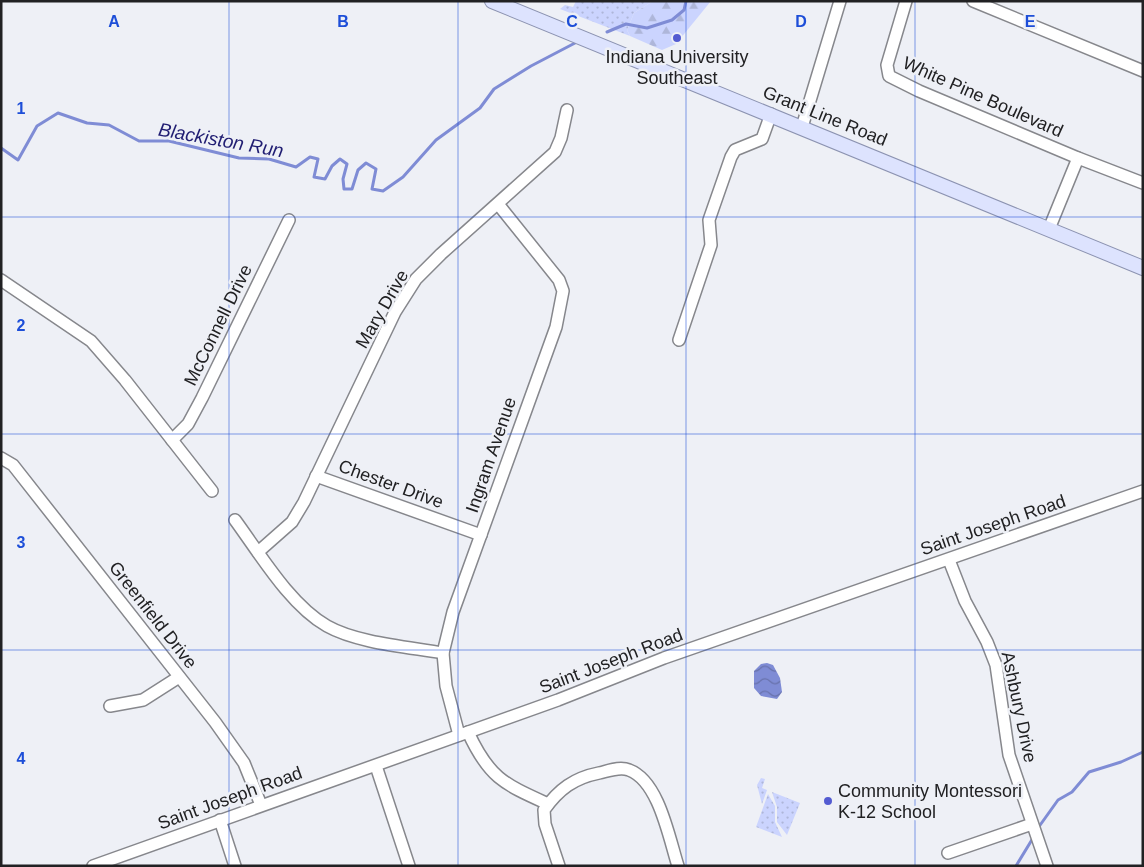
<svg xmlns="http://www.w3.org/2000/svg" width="1144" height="867" font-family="Helvetica,sans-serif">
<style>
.grass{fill:url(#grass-dots)}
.forest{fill:url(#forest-firs)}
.water{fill:url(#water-waves)}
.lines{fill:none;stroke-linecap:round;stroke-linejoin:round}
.stream{stroke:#7f8cd5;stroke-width:3}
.minor-casing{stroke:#86878c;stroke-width:14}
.major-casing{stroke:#8c93b1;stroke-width:16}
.minor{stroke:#fff;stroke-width:11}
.major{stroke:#dde3fe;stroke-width:14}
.grid{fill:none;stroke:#1d4ed8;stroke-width:1;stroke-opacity:0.55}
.poi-dot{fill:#535bd1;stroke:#eef0f6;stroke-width:2}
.labels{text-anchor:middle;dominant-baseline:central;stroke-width:5;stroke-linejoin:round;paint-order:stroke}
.poi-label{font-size:18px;fill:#212123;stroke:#eef0f6}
.street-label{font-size:18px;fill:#212123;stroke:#eef0f6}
.water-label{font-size:19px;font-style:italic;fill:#201d72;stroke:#eef0f6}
.grid-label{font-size:16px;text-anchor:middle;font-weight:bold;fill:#1d4ed8;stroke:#eef0f6;stroke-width:5;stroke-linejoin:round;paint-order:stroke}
</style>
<defs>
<pattern id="grass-dots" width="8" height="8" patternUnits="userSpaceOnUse" patternTransform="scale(1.25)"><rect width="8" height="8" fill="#cbd4fe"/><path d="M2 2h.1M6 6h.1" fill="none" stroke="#aeb6d9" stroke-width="1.8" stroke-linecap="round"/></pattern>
<pattern id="forest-firs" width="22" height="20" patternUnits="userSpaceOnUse" patternTransform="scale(1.25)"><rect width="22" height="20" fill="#cbd4fe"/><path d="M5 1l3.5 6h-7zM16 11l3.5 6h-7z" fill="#aeb6d9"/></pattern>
<pattern id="water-waves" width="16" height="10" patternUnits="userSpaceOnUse" patternTransform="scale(1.25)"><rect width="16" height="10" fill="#7f8cd5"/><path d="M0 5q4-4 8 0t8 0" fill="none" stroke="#6872ac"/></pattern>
</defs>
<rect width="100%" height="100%" fill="#eef0f6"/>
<g class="grass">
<path d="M576,1H653L634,13L627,30L630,36L560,9L565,5L573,7Z"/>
<path d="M761,778L765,779L762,788L767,790L762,804L757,785Z"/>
<path d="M772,792L800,803L787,835L777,822V807Z"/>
<path d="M768,794L775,806V822L782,837L756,827Z"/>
</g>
<path class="forest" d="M653,1H711L676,44L662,50L630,36L627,30L634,13Z"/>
<path class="water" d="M767,663L773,665L780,678L782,692L777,699L761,696L754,688V671L761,664Z"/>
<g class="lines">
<g class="stream">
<path d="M607,32L626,24L647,28L672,20L684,10L686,1"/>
<path d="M1,148L18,160L37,126L58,113L87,123L109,125L139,141H169L239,158L269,159L296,167L310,157L318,159L314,177L325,179L332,166L340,159L347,164L343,179L344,189H352L358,170L366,163L376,169L372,189L383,191L403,177L436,140L480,108L494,89L531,66L575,43"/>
<path d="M1038,828L1058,800L1072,792L1089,772L1121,762L1143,752"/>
<path d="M1016,866L1033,838"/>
</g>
<g class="minor-casing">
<g id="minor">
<path d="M906,1L887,65L889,76L919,91L1078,158L1143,183"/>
<path d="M973,1L1143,71"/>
<path d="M802,127L840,1"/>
<path d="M1049,229L1078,158"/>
<path d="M1,280L91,341L125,380L212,491"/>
<path d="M679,340L711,245L709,220L731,157L735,150L762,139L771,114"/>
<path d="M172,440L188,424L202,398L289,220"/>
<path d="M1,458L13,465L215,722L244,763L261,805"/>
<path d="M316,476L481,535"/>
<path d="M235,520C260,554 290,605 327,626C357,643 409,647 443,653"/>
<path d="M258,552L292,522L304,502L395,312L416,279L441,254L555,152L561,138L567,110"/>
<path d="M949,560L965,601L987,642L996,665L1009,755L1047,866"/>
<path d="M110,706L143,700L179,677"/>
<path d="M468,732C489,778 504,784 548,804"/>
<path d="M459,735L446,686L443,653L453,612L556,327L563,291L559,280L498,204"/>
<path d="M376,766L409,866"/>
<path d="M220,820L235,866"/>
<path d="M948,853L1032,824"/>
<path d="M93,866L558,700L664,658L1143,491"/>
<path d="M559,866L545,824L544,810C559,789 574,778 599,773C608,771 620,766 629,770C659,781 669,838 678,866"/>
</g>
</g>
<g class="major-casing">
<path id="major" d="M492,1L1143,268"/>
</g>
<use href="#minor" class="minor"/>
<use href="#major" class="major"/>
</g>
<path class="grid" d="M229,1V866M458,1V866M686,1V866M915,1V866M1,217H1143M1,434H1143M1,650H1143"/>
<g class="poi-dot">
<circle cx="677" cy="38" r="5"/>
<circle cx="828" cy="801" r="5"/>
</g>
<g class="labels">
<g class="poi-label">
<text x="677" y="57">Indiana University<tspan x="677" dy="21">Southeast</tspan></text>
<text x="838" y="791" text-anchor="start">Community Montessori<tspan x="838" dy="21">K-12 School</tspan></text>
</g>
<g class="street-label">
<text transform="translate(983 97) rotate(24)">White Pine Boulevard</text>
<text transform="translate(825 116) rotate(22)">Grant Line Road</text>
<text transform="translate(382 309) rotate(-60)">Mary Drive</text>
<text transform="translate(218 325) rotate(-64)">McConnell Drive</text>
<text transform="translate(491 455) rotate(-71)">Ingram Avenue</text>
<text transform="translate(391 484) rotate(20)">Chester Drive</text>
<text transform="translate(993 525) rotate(-19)">Saint Joseph Road</text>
<text transform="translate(153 615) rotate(52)">Greenfield Drive</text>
<text transform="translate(611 661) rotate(-21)">Saint Joseph Road</text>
<text transform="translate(1019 707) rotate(78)">Ashbury Drive</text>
<text transform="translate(230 798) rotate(-20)">Saint Joseph Road</text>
</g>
<g class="water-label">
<text transform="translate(221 140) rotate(10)">Blackiston Run</text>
</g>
</g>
<g class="grid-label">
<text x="114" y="27">A</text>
<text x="343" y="27">B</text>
<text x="572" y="27">C</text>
<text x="801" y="27">D</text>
<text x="1030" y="27">E</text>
<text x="21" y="114">1</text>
<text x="21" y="331">2</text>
<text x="21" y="548">3</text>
<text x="21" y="764">4</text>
</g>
<rect width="1144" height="867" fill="none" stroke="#212123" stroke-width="5"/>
</svg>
